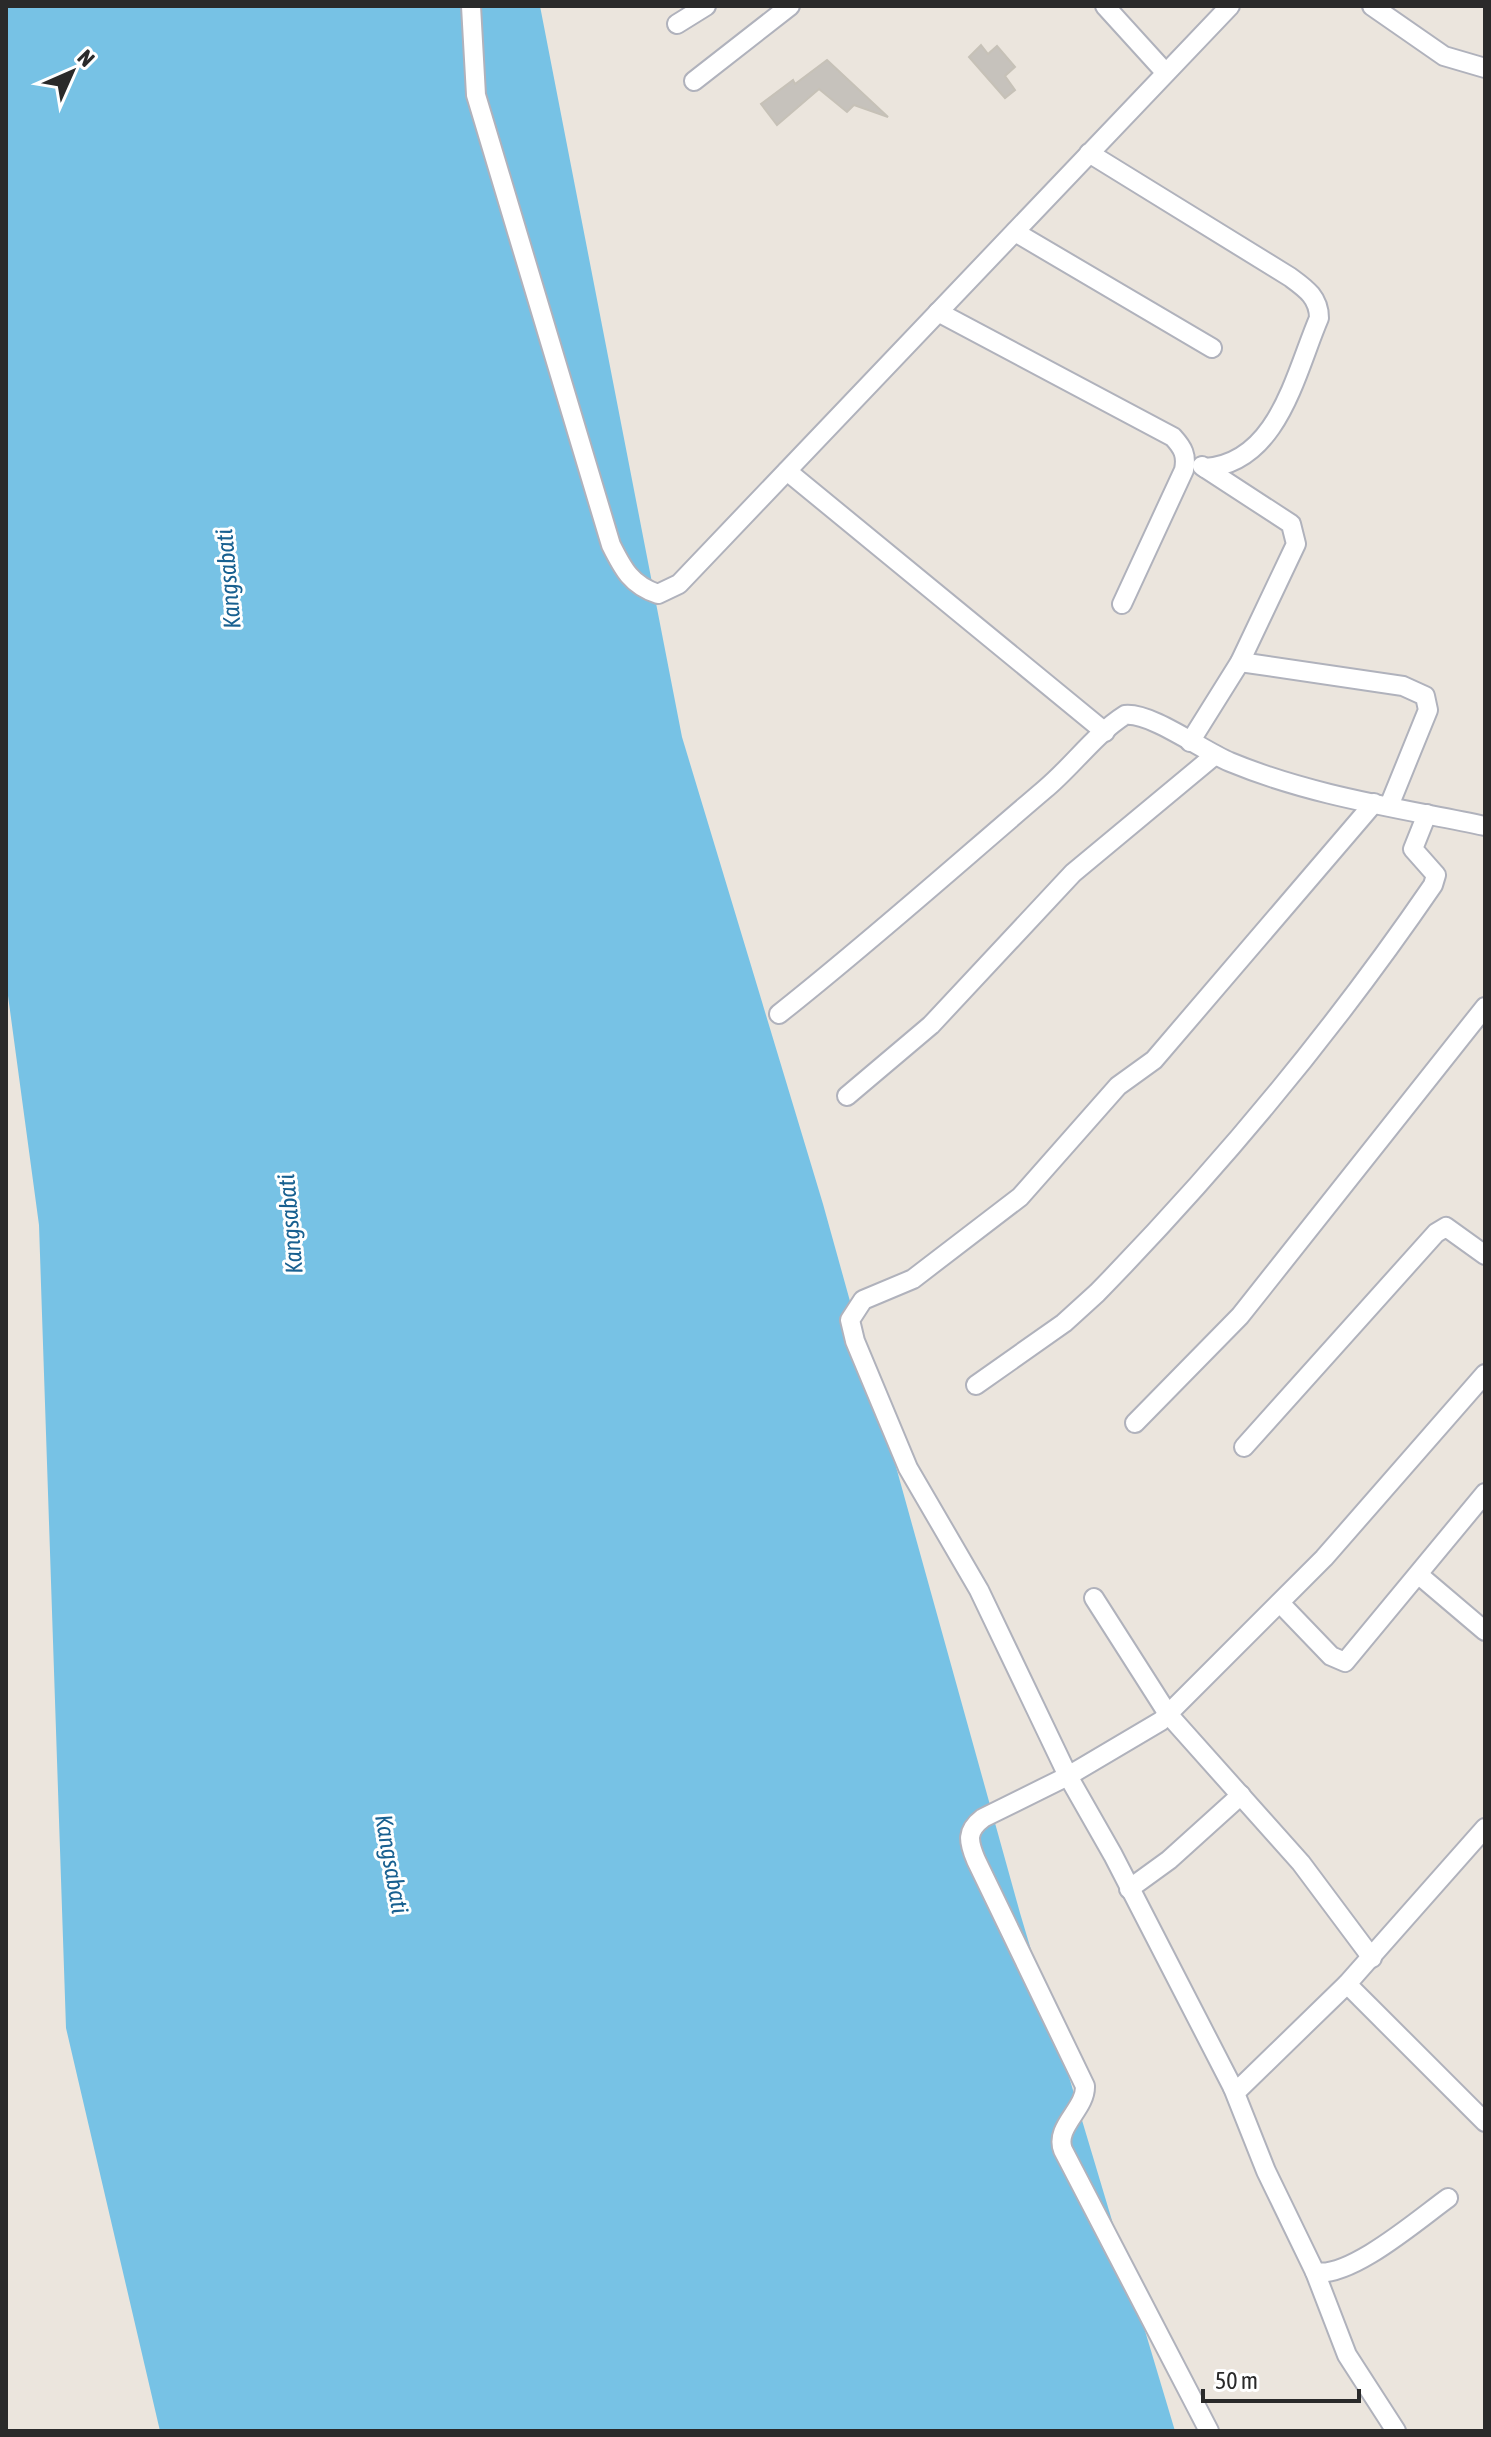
<svg xmlns="http://www.w3.org/2000/svg" width="1491" height="2437" font-family="'Asap Condensed',sans-serif">
<style>
.water{fill:#77c2e5}
.building{fill:#c6c2bc;stroke:#c6c1b7;stroke-width:2}
.lines{fill:none;stroke-linecap:round;stroke-linejoin:round}
.minor-casing{stroke:#b0b2bc;stroke-width:22}
.minor{stroke:#fff;stroke-width:18}
.labels{text-anchor:middle;dominant-baseline:central;stroke-width:6;stroke-linejoin:round;paint-order:stroke}
.water-label{font-size:24px;font-style:italic;fill:#186090;stroke:#fff}
</style>
<rect width="100%" height="100%" fill="#ebe5dd"/>
<path class="water" d="M6,6H540L682,737L823,1204L1020,1913L1175,2431H160L66,2028L39,1225L6,981Z"/>
<g class="building">
<path d="M981,45L988,54L997,46L1015,67L1005,76L1015,90L1005,98L969,57Z"/>
<path d="M827,60L888,117L854,105L847,112L819,89L777,125L761,104L793,80L795,84Z"/>
</g>
<g class="lines">
<g class="minor-casing">
<g id="minor">
<path d="M471,6L476,95L611,545C623,569 631,585 658,594L679,584L1230,6"/>
<path d="M1105,6L1165,72"/>
<path d="M1372,6L1444,56L1485,68"/>
<path d="M677,24L706,6"/>
<path d="M694,81L790,6"/>
<path d="M1089,153L1290,277C1305,288 1319,297 1319,318C1295,374 1278,463 1205,468"/>
<path d="M1015,232L1212,348"/>
<path d="M938,312L1173,437C1183,448 1187,455 1184,470L1122,604"/>
<path d="M787,471L1105,732"/>
<path d="M1240,662L1403,686L1425,696L1428,710L1389,806"/>
<path d="M1190,742L1240,662L1296,544L1291,524L1202,466"/>
<path d="M1374,803L1154,1060L1118,1086L1020,1197L913,1279L863,1300L850,1320L855,1341L908,1468L979,1590L1068,1776L1113,1855L1233,2088H1240L1347,1984L1485,1828"/>
<path d="M779,1014C870,942 956,865 1044,790C1072,767 1095,734 1125,715C1151,712 1203,751 1230,762C1312,796 1399,808 1485,826"/>
<path d="M847,1096L931,1025L1073,873L1215,755"/>
<path d="M976,1385L1064,1323L1097,1293C1221,1166 1333,1031 1433,885L1436,875L1413,849L1427,814"/>
<path d="M1135,1423L1240,1316L1485,1007"/>
<path d="M1244,1447L1436,1233L1446,1227L1485,1255"/>
<path d="M1419,1575L1485,1631"/>
<path d="M1094,1598L1168,1714L1301,1863L1372,1958"/>
<path d="M1280,1603L1331,1656L1345,1662L1485,1493"/>
<path d="M1129,1889L1169,1860L1241,1795"/>
<path d="M1347,1984L1485,2122"/>
<path d="M1233,2088L1266,2171L1315,2272C1350,2279 1420,2218 1448,2198"/>
<path d="M1315,2272L1347,2355L1396,2431"/>
<path d="M1209,2431L1063,2150C1054,2127 1086,2109 1085,2086L976,1860C968,1841 966,1831 983,1818L1068,1776L1161,1721L1324,1558L1485,1374"/>
</g>
</g>
<use href="#minor" class="minor"/>
</g>
<g class="labels">
<g class="water-label">
<text transform="translate(228 579) rotate(-95)">Kangsabati</text>
<text transform="translate(290 1224) rotate(-95)">Kangsabati</text>
<text transform="translate(392 1864) rotate(80)">Kangsabati</text>
</g>
</g>
<rect width="1491" height="2437" fill="none" stroke="#2a2a2a" stroke-width="16"/>
<g transform="translate(72 72) rotate(45)" stroke="#ffffff" stroke-width="6" paint-order="stroke">
<path d="M0-6L14 30L0 20L-14 30Z" fill="#2a2a2a"/>
<text y="-12" font-size="22" font-weight="bold" text-anchor="middle" fill="#2a2a2a">N</text>
</g>
<path d="M1203 2389v12h156v-12" fill="none" stroke="#2a2a2a" stroke-width="4"/>
<text x="1215" y="2389" font-size="24" fill="#2a2a2a" stroke="#ffffff" stroke-width="6" paint-order="stroke">50 m</text>
</svg>
